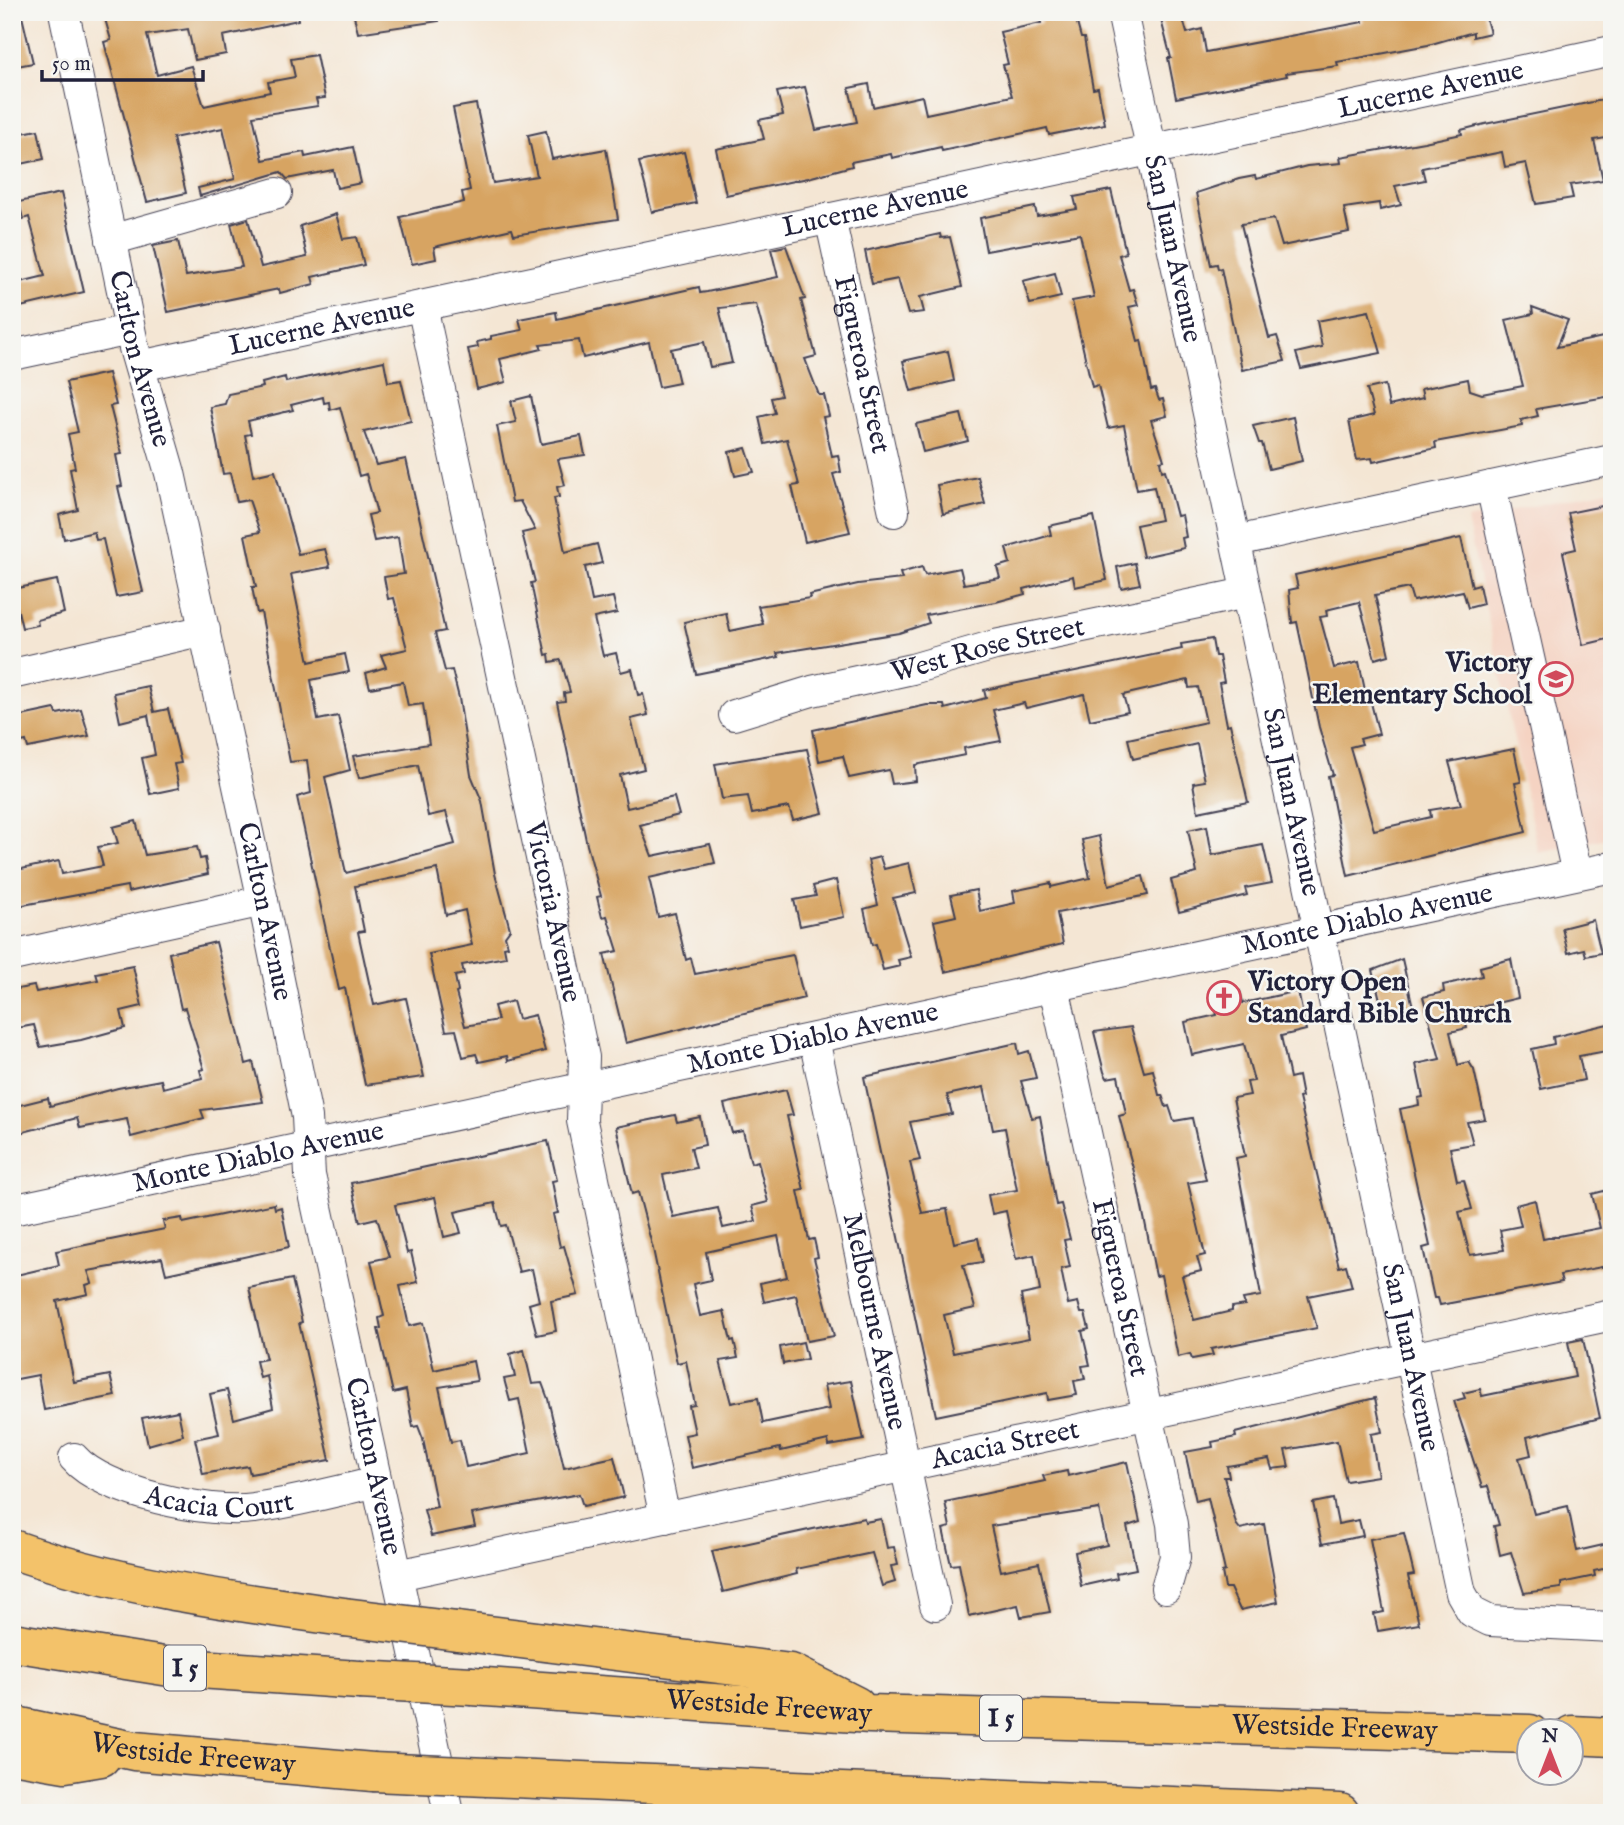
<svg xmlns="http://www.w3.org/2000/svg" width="1624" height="1825" font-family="'IM FELL English',serif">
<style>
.built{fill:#f5d3c2}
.building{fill:#d7a462;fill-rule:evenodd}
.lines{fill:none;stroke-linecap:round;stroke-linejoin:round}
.minor-casing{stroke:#423f52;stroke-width:32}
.highway-casing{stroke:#423f52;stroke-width:41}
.minor{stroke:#fff;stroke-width:30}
.highway{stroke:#f3c26a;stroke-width:38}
.highway-bridge-casing{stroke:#423f52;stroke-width:41;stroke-linecap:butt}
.highway-bridge{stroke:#f3c26a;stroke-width:38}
.labels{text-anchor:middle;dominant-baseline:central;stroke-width:5;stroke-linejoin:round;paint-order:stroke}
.shield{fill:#f6f6f2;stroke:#626272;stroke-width:2}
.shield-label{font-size:26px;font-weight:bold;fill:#22223b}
.street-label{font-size:28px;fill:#22223b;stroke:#f6f6f2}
.poi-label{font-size:28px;font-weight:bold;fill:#22223b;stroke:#f6f6f2;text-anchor:end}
</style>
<rect width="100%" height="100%" fill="#f6f6f2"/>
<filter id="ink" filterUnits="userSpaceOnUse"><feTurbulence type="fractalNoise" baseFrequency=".0143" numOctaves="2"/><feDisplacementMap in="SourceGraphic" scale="14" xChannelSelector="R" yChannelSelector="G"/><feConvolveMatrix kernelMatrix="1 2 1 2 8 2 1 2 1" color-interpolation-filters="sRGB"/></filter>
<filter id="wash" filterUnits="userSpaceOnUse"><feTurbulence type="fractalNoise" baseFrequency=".00686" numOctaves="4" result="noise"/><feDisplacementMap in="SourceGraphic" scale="28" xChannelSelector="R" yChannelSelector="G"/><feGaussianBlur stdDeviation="1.57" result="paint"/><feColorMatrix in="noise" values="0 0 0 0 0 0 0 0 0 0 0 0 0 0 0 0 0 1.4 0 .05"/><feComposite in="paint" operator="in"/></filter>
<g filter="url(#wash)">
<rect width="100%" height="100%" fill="#f4e6d4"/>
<path class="built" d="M1612,489V837L1538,852L1467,520Z"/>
<g id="blocks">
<g class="building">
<path d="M12,12H21L33,63L12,67Z"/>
<path d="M103,12H297L298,20L223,36L226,54L195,60L188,29L147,35L157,75L191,66L204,106L270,92L268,82L295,77L291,59L316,55L325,98L316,99L318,106L253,116L263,160L304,152L305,157L353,147L361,183L337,188L333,170L287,179L281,172L200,196L198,188L235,179L223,128L173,138L186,193L147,202L104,42L111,40Z"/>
<path d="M353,12H438L439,21L358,33Z"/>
<path d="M1039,12H1074L1081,38H1084L1093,89L1098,88L1105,124L1049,135L1047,128L942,151L941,147L892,158L891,154L851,162L852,166L808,178L726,195L716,149L764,139L759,120L783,115L777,92L805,87L816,130L857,122L849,88L869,84L873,107L922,96L926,114L1012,96L1003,65L1008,64L1000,32L1041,23Z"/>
<path d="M1159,12H1181L1187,33L1202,29L1206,52L1363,22L1362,15L1373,12H1379L1380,17L1403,12H1484L1490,33L1473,37V32L1428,45L1337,62L1338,66L1286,73L1287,76L1176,98L1168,58H1171Z"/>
<path d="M1612,98V137L1594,140L1603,180L1570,185L1573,198L1536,204L1526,163L1505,167L1502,152L1422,168L1425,180L1395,186L1401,205L1380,210L1379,203L1344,208L1349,232L1282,246L1274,219L1241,224L1269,338L1277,336L1285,361L1242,370L1221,268L1218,269L1217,264L1211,265L1196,193L1239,179L1255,176L1256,179L1307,166L1341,163L1340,157L1424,142L1462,134L1461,130L1485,124Z"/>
<path d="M476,104L493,183L537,176L528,135L546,131L552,159L606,149L618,219L514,235L512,229L434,247L436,259L412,264L400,217L464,202L462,192L470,190L453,108Z"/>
<path d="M38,130L44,159L12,166V135Z"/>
<path d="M684,152L696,203L652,212L639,162Z"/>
<path d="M1111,190L1126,253L1119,255L1129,290L1133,289L1138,305L1129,307L1138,341L1141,340L1151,390L1155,389L1159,400L1163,399L1167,416L1151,420L1164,460L1160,461L1162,471L1165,470L1177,516L1182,515L1186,537L1182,538L1184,548L1143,557L1136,525L1161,520L1154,487L1137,490L1124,425L1108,428L1098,385L1092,387L1072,301L1094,297L1080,234L986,251L980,218L1035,207L1037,216L1077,209L1074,197Z"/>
<path d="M61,193L84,292L12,309V284L45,276L29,217L23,219L19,202Z"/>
<path d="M336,214L343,239L357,237L364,265L312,277L314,284L280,293L279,289L168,312L153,246L178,241L186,276L242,267L231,224L248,219L261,267L307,257L300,226Z"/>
<path d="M940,234L941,238L950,237L962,287L920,297L924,312L908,314L898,279L872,284L865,251Z"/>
<path d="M786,246L805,299L801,300L816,356L805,359L819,395H824L829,416L823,417L832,456L838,455L841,472L833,474L850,532L805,542L792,486L799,485L787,439L765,444L759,417L775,413L771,398L781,396L756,304L719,308L732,363L710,367L704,342L671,349L679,383L659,387L649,342L583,358L579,340L540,345L542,349L500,359L506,382L477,389L468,349L478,347L477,342L491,339V336L522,330L519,319L556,312L557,319L699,287L700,293L707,292L778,277L771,249Z"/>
<path d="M1055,273L1061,297L1030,304L1023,281Z"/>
<path d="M1532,307L1568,320L1557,347L1612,335V396L1536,409L1538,416L1521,420L1522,426L1435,442L1436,448L1373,462L1372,458L1357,460L1349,421L1374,415L1367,389L1385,385L1389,406L1423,398L1421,389L1468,379L1470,390L1482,394L1523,386L1506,320L1533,314Z"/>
<path d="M1369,311L1381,353L1301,369L1296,353L1322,347L1317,321Z"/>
<path d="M948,351L954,381L911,391L903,361Z"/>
<path d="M384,361L388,382L401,380L411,421L364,432L376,465L406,459L445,631L435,633L445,671L452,670L459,698L471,775L482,801L495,874L510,929L505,936L508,946L504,947L506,957L462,965L464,974L455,976L458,992L456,993L465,1026L498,1020L494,1006L513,1001L518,1019L535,1015L545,1051L508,1061L507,1056L479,1062L476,1054L463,1057L456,1030L446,1031L429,954L472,945L465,910L446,915L437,869L355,886L364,931L358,932L374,1005L406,998L424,1077L365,1085L345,988L339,990L297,797L311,793L307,760L290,762L261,612L257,613L252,587H256L245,535L260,532L249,500L237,502L230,473L223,474L210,407L225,404L228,394L263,387L262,383L285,377L286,382ZM323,397L324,403L329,402L330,410L340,407L359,476L366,474L377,513L368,515L374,541L398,537L404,574L384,577L388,599L394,598L407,649L381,655L386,667L366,673L370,688L403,682L408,706L423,704L429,744L353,756L359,778L418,765L428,816L446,812L455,844L346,873L325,777L350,770L338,716L318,720L311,680L349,672L345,654L309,662L291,574L330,567L325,549L298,554L275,471L253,476L245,435L251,434L248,421L293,410L291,405Z"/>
<path d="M108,373L116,405L110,406L122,454L116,455L122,486L118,487L143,592L116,597L103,539L96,540L94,532L64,539L59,515L78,510L70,469L75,468L68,434L78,432L66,382Z"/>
<path d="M531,396L541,444L581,436L585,455L558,459L565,485L557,487L559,497L554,498L565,552L597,544L602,563L585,567L592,601L613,597L617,613L594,618L603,656L616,653L621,672L632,669L638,695L643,694L648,715L631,719L644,769L620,775L627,808L674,797L679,815L640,825L652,856L710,844L715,863L649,878L658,917L675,913L686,960L691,958L695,974L793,955L804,998L626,1043L604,954L618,951L607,916L602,917L597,897L601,896L587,845L557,702L565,701L564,693L570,692L561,660L550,662L549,654L546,655L531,583L535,582L522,533L535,530L520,501L512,502L497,426L516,422L511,401Z"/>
<path d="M961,414L968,441L923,452L916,424Z"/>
<path d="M1293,417L1302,461L1269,469L1262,443H1259L1253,426Z"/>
<path d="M746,448L754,472L735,476L729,452Z"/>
<path d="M978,477L985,504L943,514L937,485Z"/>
<path d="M1612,504V638L1583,645L1563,552L1576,549L1568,513Z"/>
<path d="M1094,516L1107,580L1075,587L1073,576L1024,589L1025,594L996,602L926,615L929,623L899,633L777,653L779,657L696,674L684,622L726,613L730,631L763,624L758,606L810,598L809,595L858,584L902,579L900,573L922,567L925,575L960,568L964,584L1000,578L997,567L1010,563L1006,548L1051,535L1049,526Z"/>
<path d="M1461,538L1472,587L1479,585L1483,604L1468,608L1463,591L1413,601L1409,588L1375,595L1389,655L1375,659L1359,602L1326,610L1327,616L1320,617L1334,668L1359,662L1366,695H1369L1379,734L1360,739L1362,744L1350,747L1374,830L1431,817L1430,810L1461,805L1449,762L1514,749L1521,782L1515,783L1526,832L1348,876L1328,776L1333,775L1319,727L1297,622L1292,623L1289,590L1298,588L1295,575Z"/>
<path d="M1135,563L1140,584L1121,588L1117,567Z"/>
<path d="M57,580L64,613L37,620L38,625L22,628L13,589Z"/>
<path d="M1212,639L1215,656H1219L1224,682L1219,683L1227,725L1230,724L1248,802L1198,812L1193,783L1205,781L1197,744L1133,759L1128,739L1206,722L1198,687L1189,688L1188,680L1123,695L1128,712L1090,720L1084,694L1026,708L1024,703L993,710L1001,741L964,748L965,755L915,765L916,781L892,784L889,770L849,778L843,756L819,761L813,730L927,705H944L945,709L986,698L984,690L1182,649L1181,644Z"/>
<path d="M148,686L154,712L168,709L181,763L174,764L179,788L150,794L142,758L155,755L148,715L120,722L114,693Z"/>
<path d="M55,709L57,714L81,709L89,736L28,748L26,741L12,744V718Z"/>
<path d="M807,749L823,813L793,820L789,807L752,814L748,796L722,799L715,764Z"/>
<path d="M136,821L145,855L197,847L200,859L205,858L208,874L128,892L127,886L12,907V871L59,861L62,874L103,866L98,847L118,843L113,827Z"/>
<path d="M1207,826L1212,855L1263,845L1272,883L1245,888L1247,895L1179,912L1171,880L1197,873L1188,830Z"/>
<path d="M1099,836L1109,885L1143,876L1148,895L1057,913L1063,944L945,972L934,921L956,916L951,895L976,890L980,911L1015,903L1013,891L1051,883V887L1090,878L1082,840Z"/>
<path d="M880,857L884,869L909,863L916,893L893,898L911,957L898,960L900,966L883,970L876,944L872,945L864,909L878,905L868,860Z"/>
<path d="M836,880L844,917L800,926L794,900L816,896L813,886Z"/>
<path d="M1593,920L1601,953L1586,956L1584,949L1568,953L1562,928Z"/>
<path d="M216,942L246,1064L253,1062L263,1102L201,1110L204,1118L131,1137L127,1119L80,1128L77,1118L12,1135V1107L48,1098L50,1106L118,1088L161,1080L163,1088L202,1078L200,1070L204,1069L185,1008L181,1009L169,953Z"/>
<path d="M1402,959L1413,1007L1383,1013L1373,970Z"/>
<path d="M1511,959L1518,998L1463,1011L1467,1028L1450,1032L1458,1065L1469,1062L1474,1070L1485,1119L1467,1122L1473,1144L1450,1148L1457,1181L1464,1180L1472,1209L1459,1212L1470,1255L1504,1250L1500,1230L1521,1226L1516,1205L1535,1200L1543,1239L1600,1228L1592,1194L1608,1190L1612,1206V1247L1608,1248L1612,1265L1560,1275L1562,1282L1440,1305L1438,1298H1434L1423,1248L1430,1246L1400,1109L1419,1105L1418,1098L1423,1097L1416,1064L1440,1059L1423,997L1444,992L1443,985L1482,976L1480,967Z"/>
<path d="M133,966L142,1006L121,1011L125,1028L81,1040L40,1047L34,1025L12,1029V990L34,986L36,992L98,980L96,973Z"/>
<path d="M1240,991L1243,1003L1298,991L1306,1030L1281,1036L1290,1078L1298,1076L1302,1097L1299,1098L1339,1267L1346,1265L1352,1287L1308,1296L1317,1328L1211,1349L1213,1355L1192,1359L1190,1354L1178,1357L1161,1275L1156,1276L1137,1183L1119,1116L1126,1114L1118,1076L1107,1078L1104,1072L1094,1032L1131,1027L1144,1072L1153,1070L1159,1095H1162L1166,1107L1169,1106L1174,1121L1192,1118L1206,1180L1188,1183L1205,1255L1197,1257L1201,1271L1182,1276L1194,1320L1232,1311V1307L1245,1305L1243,1299L1261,1296L1236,1158L1245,1156L1233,1098L1250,1095L1247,1082L1254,1081L1244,1044L1192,1055L1185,1022L1217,1015L1213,997Z"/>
<path d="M1612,1023V1050L1579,1056L1584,1080L1541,1089L1532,1049L1554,1044L1553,1037Z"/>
<path d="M1017,1043L1019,1054L1029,1051L1036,1078L1021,1081L1032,1118L1040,1116L1056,1205L1061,1204L1070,1239L1064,1240L1070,1267L1061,1269L1068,1304L1078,1302L1081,1313H1085L1089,1329L1082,1331L1090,1365L1082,1366L1085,1379L1074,1381L1077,1395L1048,1400L1047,1393L936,1416L864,1077ZM984,1087L993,1130L1005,1128L1017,1190L988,1195L992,1214L1006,1211L1016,1259L1034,1255L1040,1291L1021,1295L1029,1338L953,1353L944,1315L975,1308L963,1265L983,1262L978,1238L954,1243L947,1209L922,1213L910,1162L920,1160L910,1122L952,1114L947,1095Z"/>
<path d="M786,1090L793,1115L787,1116L804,1190L798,1191L809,1240L814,1239L818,1257L814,1258L834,1336L807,1341L796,1295L764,1302L760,1283L787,1277L778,1236L706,1252L711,1280L693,1284L700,1316L724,1311L731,1341L734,1340L738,1358L720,1361L731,1403L758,1398L763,1423L829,1409L824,1385L851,1381L864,1440L829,1446L828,1440L781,1451L780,1448L692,1468L685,1435L695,1433L689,1406L695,1405L686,1361L677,1363L653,1249L638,1192L632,1194L616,1127L675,1115L677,1122L700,1117L705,1145L691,1148L696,1168L663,1175L673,1217L718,1208L723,1228L756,1221L752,1206L768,1202L758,1161L751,1163L743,1131L732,1133L724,1104Z"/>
<path d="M548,1141L557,1180L552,1181L558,1213L553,1214L560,1247L564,1246L578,1295L551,1301L556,1331L537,1335L529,1304L539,1301L532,1269L519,1272L506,1225L501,1226L495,1203L455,1212L461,1233L444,1237L435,1197L395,1205L407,1253L411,1252L418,1282L400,1286L409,1326L423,1323L434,1370L473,1361L477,1381L439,1387L451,1442L460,1440L466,1467L530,1453L519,1399L510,1401L504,1379L515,1377L510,1354L524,1350L532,1384L542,1383L548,1399L564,1468L614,1457L624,1497L583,1506L579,1494L472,1514L475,1527L431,1536L424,1510L437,1507L423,1439L418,1426L413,1427L406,1390L393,1393L378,1329L381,1328L379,1318L384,1316L371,1261L389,1257L377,1218L360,1222L351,1183Z"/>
<path d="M274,1204L275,1209L281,1207L289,1247L166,1274L162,1258L88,1271L92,1283L86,1285L88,1294L57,1301L74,1382L110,1375L115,1396L44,1410L38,1375L12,1380V1276L59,1265L56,1251L165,1229L163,1221L182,1218L183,1223Z"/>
<path d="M292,1279L302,1322L299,1323L330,1460L250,1474L248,1466L203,1474L195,1439L219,1434L210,1394L227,1390L234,1419L273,1408L267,1376L260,1378L256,1361L266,1359L249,1288Z"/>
<path d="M1583,1339L1600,1418L1527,1437L1531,1455L1519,1458L1534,1514L1568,1506L1577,1551L1612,1543V1567L1594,1571L1595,1576L1561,1583V1588L1524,1593L1511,1552L1500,1555L1494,1526L1499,1525L1488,1486L1482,1487L1454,1401L1465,1398L1463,1393L1480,1389L1482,1396L1575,1377L1568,1342Z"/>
<path d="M803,1342L807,1359L783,1364L780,1347Z"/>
<path d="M1375,1398L1382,1432L1371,1434L1378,1476L1346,1481L1337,1441L1285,1450L1289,1467L1272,1469L1269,1459L1227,1466L1229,1477H1224L1236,1524L1240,1529L1264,1524L1278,1602L1240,1610L1230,1588H1225L1222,1572L1225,1571L1208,1498L1196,1501L1185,1452L1213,1447L1212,1442L1236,1437L1235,1433Z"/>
<path d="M178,1411L183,1435L148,1445L142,1418Z"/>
<path d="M1127,1462L1140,1522L1127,1526L1136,1569L1116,1573L1117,1578L1081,1586L1075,1552L1107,1545L1099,1509L991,1526L1001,1571L1039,1563L1050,1612L1021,1617L1018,1605L969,1616L959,1564L951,1565L943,1529L950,1527L945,1502L1045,1481L1043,1476L1067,1471L1068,1476Z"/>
<path d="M1333,1499L1338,1524L1359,1520L1363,1536L1322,1544L1313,1503Z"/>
<path d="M864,1518L865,1522L881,1519L887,1548L894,1547L898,1565L891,1566L895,1582L882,1586L872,1553L796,1569L797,1574L723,1592L712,1551Z"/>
<path d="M1404,1533L1414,1575L1408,1576L1419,1624L1378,1631L1374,1614L1384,1612L1370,1539Z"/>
</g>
</g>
</g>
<g filter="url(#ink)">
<use href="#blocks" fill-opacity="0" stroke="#423f52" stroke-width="2"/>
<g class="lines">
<g class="minor-casing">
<g id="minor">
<path id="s1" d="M64,12L134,348L170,473L263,901L307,1117L310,1175L449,1813"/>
<path id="s2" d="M1122,12L1461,1593L1472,1612L1490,1621L1612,1627"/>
<path id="s3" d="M830,218L894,512"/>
<path d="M111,240L277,193"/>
<path id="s4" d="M422,306L584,1057L582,1121L665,1518"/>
<path d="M12,355L130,330"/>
<path id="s5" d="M140,366L1612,51"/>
<path d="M1491,486L1577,874"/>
<path d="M1236,541L1612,460"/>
<path d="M12,674L205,630"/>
<path id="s6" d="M734,715L812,691L912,669L995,645L1246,593"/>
<path d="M12,956L263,901"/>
<path id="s7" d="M1054,987L1172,1524L1175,1557L1166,1588"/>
<path id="s8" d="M814,1039L935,1605"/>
<path id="s9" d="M12,1210L1612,867"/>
<path id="s10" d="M74,1458C103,1492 210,1515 254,1508C294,1503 335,1491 374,1483"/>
<path id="s11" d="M398,1575L1612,1315"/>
</g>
</g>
<g class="highway-casing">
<g id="highway">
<path d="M12,1549C119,1587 232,1601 344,1617"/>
<path d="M457,1631L791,1673L856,1706"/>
<path d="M12,1642L170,1667L359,1680"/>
<path id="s12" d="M472,1686L870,1714L1530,1734"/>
<path id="s13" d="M12,1725L134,1751L373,1772"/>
<path d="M1572,1735L1612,1737"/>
<path d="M12,1754L65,1763L101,1757"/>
<path d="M487,1777L1340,1813"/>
</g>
</g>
<use href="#minor" class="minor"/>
<use href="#highway" class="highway"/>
<g class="highway-bridge-casing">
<g id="highway-bridge">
<path d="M344,1617L457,1631"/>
<path d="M359,1680L472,1686"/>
<path d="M373,1772L487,1777"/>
</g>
</g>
<use href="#highway-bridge" class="highway-bridge"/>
</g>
</g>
<defs>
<g id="school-ring" transform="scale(1.75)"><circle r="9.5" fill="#f6f6f2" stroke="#d1495b" stroke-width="1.5"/><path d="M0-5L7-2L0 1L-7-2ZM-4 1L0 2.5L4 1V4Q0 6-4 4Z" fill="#d1495b"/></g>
<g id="church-ring" transform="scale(1.75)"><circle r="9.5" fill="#f6f6f2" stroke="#d1495b" stroke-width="1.5"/><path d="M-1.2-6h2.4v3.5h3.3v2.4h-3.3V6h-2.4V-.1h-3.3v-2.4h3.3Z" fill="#d1495b"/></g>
</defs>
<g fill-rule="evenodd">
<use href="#school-ring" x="1556" y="679"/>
<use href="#church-ring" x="1224" y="998"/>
</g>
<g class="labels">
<g class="shield">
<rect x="164" y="1645.5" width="42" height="45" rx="5"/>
<rect x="980" y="1695.5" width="42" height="45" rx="5"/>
</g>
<g class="shield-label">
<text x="185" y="1668">I 5</text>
<text x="1001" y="1718">I 5</text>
</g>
<g class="street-label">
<text stroke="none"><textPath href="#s5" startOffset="1320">Lucerne Avenue</textPath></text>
<text stroke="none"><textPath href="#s5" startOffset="752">Lucerne Avenue</textPath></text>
<text stroke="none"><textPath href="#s2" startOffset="242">San Juan Avenue</textPath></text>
<text stroke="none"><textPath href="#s5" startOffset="186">Lucerne Avenue</textPath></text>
<text stroke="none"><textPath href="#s1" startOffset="355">Carlton Avenue</textPath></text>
<text stroke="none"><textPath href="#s3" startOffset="150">Figueroa Street</textPath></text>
<text stroke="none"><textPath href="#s6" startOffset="262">West Rose Street</textPath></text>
<text stroke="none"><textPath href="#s2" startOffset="808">San Juan Avenue</textPath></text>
<text stroke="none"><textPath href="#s1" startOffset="922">Carlton Avenue</textPath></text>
<text stroke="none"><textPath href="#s4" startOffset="620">Victoria Avenue</textPath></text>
<text stroke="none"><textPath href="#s9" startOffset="1386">Monte Diablo Avenue</textPath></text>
<text stroke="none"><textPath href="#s9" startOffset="819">Monte Diablo Avenue</textPath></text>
<text stroke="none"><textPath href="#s9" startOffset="252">Monte Diablo Avenue</textPath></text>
<text stroke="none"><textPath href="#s7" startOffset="308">Figueroa Street</textPath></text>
<text stroke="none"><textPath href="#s8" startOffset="289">Melbourne Avenue</textPath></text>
<text stroke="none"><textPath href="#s2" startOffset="1376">San Juan Avenue</textPath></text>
<text stroke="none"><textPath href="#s11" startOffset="621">Acacia Street</textPath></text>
<text stroke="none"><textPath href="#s1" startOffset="1488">Carlton Avenue</textPath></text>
<text stroke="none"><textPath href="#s10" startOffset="156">Acacia Court</textPath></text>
<text stroke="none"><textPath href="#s12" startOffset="298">Westside Freeway</textPath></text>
<text stroke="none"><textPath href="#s12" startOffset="864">Westside Freeway</textPath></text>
<text stroke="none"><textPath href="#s13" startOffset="184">Westside Freeway</textPath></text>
</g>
<g class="poi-label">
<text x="1532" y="663">Victory<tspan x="1532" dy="32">Elementary School</tspan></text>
<text x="1248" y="982" text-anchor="start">Victory Open<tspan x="1248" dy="32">Standard Bible Church</tspan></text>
</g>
</g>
<rect width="1624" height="1825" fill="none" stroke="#f6f6f2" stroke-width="42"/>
<g transform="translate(1550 1752)"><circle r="33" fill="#f6f6f2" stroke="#a1a1a9" stroke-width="2"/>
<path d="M0-5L12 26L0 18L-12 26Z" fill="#d1495b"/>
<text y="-10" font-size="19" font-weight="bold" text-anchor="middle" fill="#22223b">N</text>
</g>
<path d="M42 70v10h161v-10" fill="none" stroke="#22223b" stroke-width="3.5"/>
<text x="52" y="70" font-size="21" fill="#22223b" stroke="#f6f6f2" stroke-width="5" paint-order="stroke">50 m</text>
</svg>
